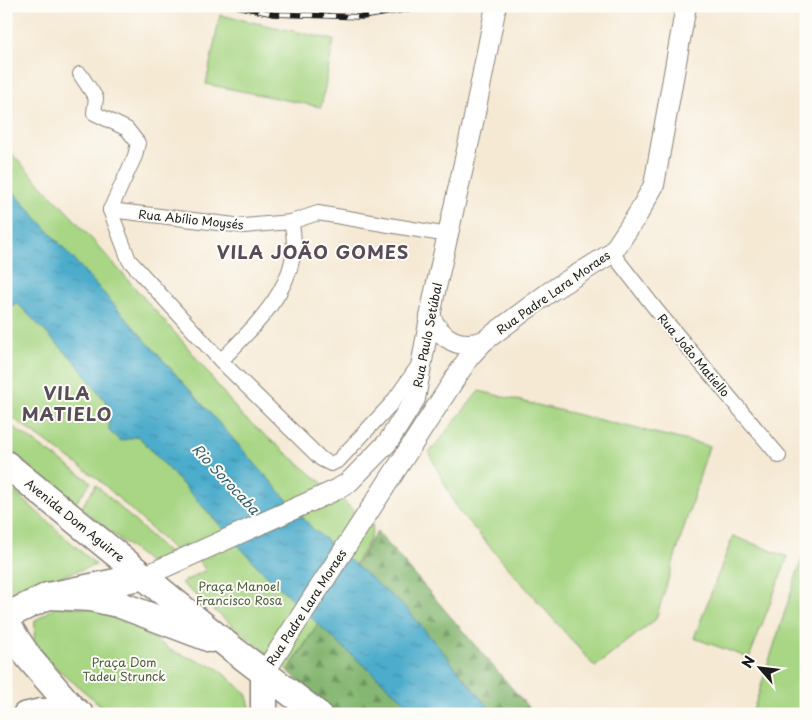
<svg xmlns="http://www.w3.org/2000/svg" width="812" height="720" font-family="'Playpen Sans',sans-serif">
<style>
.green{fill:#a8d684;stroke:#627950}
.forest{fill:url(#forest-firs);stroke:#516a47}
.water{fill:url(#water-ripples);stroke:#346474}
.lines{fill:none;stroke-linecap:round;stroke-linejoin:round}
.street-casing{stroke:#888278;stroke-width:16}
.secondary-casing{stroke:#888278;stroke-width:22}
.primary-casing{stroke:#888278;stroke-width:25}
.highway-casing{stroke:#888278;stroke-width:29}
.street{stroke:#fff;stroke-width:14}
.secondary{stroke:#fff;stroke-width:20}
.primary{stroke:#fff;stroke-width:22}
.highway{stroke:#fff;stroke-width:26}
.rail-casing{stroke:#1c1c1c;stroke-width:5.5}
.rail{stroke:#fdfcf7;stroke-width:4;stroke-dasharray:11;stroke-linecap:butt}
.labels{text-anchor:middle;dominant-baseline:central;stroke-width:4;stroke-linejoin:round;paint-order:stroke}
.street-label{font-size:12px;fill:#1c1c1c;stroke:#fdfcf7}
.park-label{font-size:12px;fill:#4d5d40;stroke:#fdfcf7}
.water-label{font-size:14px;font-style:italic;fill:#325d6b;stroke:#fdfcf7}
.district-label{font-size:18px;font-weight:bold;letter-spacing:1px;fill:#594c59;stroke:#fdfcf7}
</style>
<defs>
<pattern id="forest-firs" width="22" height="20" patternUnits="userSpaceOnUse" patternTransform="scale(1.25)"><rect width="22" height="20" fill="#86b772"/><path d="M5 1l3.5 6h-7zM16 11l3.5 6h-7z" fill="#6d945d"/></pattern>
<pattern id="water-ripples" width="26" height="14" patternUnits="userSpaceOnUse" patternTransform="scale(1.25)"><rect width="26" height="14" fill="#4caccb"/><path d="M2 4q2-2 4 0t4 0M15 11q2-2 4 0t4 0" fill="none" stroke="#3e8ba4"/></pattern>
</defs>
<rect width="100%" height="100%" fill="#fdfcf7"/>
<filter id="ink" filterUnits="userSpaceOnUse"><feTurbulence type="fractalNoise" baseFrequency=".02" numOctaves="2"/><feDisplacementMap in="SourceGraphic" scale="10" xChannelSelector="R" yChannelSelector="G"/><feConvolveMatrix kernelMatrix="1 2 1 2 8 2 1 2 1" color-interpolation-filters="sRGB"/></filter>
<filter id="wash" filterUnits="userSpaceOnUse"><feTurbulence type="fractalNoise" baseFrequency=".0096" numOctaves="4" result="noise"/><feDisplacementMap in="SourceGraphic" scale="20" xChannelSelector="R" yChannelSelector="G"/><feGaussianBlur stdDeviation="1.12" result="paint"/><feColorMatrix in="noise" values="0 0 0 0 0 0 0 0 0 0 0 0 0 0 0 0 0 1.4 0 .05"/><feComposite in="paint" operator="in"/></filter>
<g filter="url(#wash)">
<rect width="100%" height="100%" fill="#f5e9d4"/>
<g class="green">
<path d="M220,15L334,40L321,107L206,84Z"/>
<path d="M6,148L74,219L190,350L241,415L373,526L370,540L288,671L181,583L206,570L185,545L175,551L98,479L6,413Z"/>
<path d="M479,391L709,446L656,619L595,667L458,510L429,453Z"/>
<path d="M6,422L91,482L75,504L6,449Z"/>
<path d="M6,484L96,565L8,593Z"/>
<path d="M96,485L172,556L153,563H150L81,508Z"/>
<path d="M733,536L788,557L749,658L694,638Z"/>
<path d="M806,546V714H752Z"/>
<path d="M57,606L112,610L172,651L217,668L246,693L252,714H111L48,661L34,639L35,621Z"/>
</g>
<path class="forest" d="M377,532L395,552L534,714H338L288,671Z"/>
<path class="water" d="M6,183L313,529L407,609L494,714H419L335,640L260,569L138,436L121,441L109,431V406L76,363L16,302L6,315Z"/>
</g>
<g filter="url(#ink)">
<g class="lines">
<g class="street-casing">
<g id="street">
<path d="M80,74L96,98L94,113L127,129L138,143L135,156L110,210"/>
<path d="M110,210L129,260L221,361L321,459L331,464L339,460L392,403L418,366"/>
<path d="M110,210L243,226L291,222L318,213L448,235"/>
<path d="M612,253L658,312L779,456"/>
<path d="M221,361C256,324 307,279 291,222"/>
</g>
</g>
<g class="secondary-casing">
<g id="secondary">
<path d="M430,317C442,339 459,350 484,341"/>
<path d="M145,576L338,489L349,482L388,442L415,399L434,296L472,128L496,6"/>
<path d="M264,673L469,357L484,341L551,291L612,253L638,214L654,185L686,6"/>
</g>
</g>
<g class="primary-casing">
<path id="primary" d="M24,714L41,710L73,709"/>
</g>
<g class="highway-casing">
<g id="highway">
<path d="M6,464L230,647L318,714"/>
<path d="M48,596L91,598L118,604L211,639"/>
<path d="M6,616L48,596L145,576"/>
<path d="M6,623L29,658L73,709L80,714"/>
<path d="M264,673V714"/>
</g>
</g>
<use href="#street" class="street"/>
<use href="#secondary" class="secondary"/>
<use href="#primary" class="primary"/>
<use href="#highway" class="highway"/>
<g class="rail-casing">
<path id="rail" d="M237,6L273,14L363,17L427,6"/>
</g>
<use href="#rail" class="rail"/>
</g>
</g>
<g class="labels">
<g class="street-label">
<text transform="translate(191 219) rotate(6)">Rua Abílio Moysés</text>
<text transform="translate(553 292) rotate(-35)">Rua Padre Lara Moraes</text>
<text transform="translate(427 335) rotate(-79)">Rua Paulo Setúbal</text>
<text transform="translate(694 355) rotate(50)">Rua João Matiello</text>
<text transform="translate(75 520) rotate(39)">Avenida Dom Aguirre</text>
<text transform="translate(306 607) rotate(-57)">Rua Padre Lara Moraes</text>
</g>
<g class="park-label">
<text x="239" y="586">Praça Manoel<tspan x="239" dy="14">Francisco Rosa</tspan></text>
<text x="124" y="662">Praça Dom<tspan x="124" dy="14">Tadeu Strunck</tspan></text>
</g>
<g class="water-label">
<text transform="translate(226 479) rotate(47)">Rio Sorocaba</text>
</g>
<g class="district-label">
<text x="313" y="251">VILA JOÃO GOMES</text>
<text x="67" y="392">VILA<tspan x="67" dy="21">MATIELO</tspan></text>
</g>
</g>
<rect width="812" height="720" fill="none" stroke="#fdfcf7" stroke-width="25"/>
<g transform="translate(760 668) rotate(298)" stroke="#fdfcf7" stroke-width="4" paint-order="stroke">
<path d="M0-4L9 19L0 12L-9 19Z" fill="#1c1c1c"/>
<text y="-8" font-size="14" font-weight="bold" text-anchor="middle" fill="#1c1c1c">N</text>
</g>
</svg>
